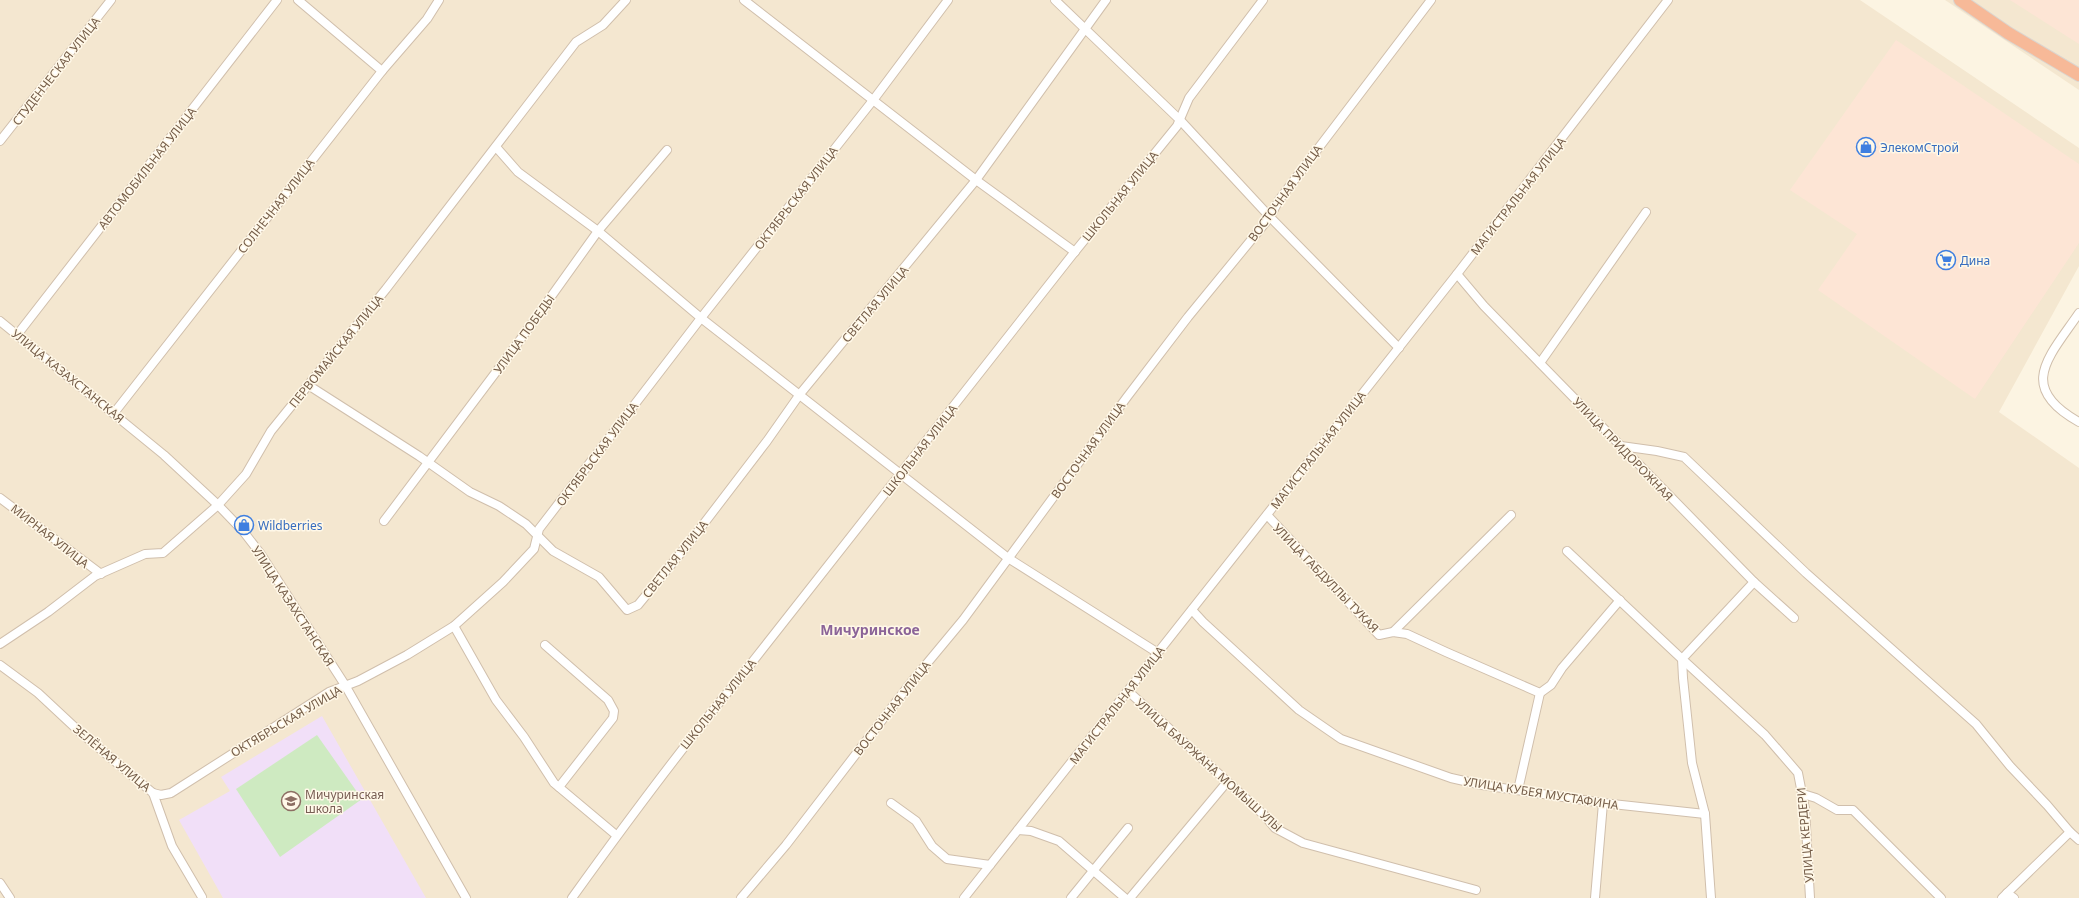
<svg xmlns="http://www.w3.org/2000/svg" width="2079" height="898" font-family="'Noto Sans',sans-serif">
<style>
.residential{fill:#f4e7d0}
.commercial{fill:#fde5d5}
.education{fill:#f1dff8}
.green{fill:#ceeac1}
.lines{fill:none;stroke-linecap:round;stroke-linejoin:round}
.minor-casing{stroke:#d0bfac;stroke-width:10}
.highway-casing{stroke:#dbd5cf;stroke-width:14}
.minor{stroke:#fff;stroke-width:8}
.highway{stroke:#f7b998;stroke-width:12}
.labels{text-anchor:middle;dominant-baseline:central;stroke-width:3;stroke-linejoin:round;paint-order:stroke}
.street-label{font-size:12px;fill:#745c48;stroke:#fff8e8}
.shop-label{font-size:12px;fill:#366cbe;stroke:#fff8e8;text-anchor:start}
.education-label{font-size:12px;fill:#785e54;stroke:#fff8e8;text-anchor:start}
.quarter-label{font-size:14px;font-weight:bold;fill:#8b6498;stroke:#fff8e8}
</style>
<rect width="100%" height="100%" fill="#fcf4e2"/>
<g class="residential">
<path d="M0,0H1860L2079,148V266L1999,412L2079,468V898H0Z"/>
<path d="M1945,0H2079V90Z"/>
</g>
<g class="commercial">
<path d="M2010,0H2079V44Z"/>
<path d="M1896,40L2079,164V243L1975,399L1818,290L1857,234L1790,190Z"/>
</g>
<path class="education" d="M322,716L426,898H223L179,820L230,791L221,777Z"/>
<path class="green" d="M317,735L362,799L280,857L236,789Z"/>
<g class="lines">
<g class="minor-casing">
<g id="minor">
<path d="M298,0L382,71"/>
<path d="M744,0L976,180L1075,252"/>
<path d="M1055,0L1180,120L1270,217L1399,348"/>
<path d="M0,141L111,0"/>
<path d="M496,147L518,172L598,231L701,318L1008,558L1158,653"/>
<path d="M1457,274L1484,306L1754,582L1794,618"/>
<path d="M2079,313C2049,357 2016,387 2079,422"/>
<path d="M0,321L164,455L218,505L243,531L260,553L345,685L466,898"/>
<path d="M17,335L277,0"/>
<path d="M1540,363L1646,212"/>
<path d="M308,385L419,456L470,492L499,506L526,524L553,551L599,577L627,610L638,605L689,543L767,441L800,394L976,180L1106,0"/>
<path d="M114,413L382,71L427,19L439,0"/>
<path d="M1621,446L1657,451L1684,457L1806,573L1976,724L2010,766L2047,805L2070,832L2079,840"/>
<path d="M0,498L101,574"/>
<path d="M1267,515L1379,635L1393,632L1407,634L1446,652L1540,693L1551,685L1562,668L1620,600"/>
<path d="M384,521L520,340L598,231L667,150"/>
<path d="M1567,551L1682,659L1683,678L1692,763L1705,814L1711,898"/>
<path d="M1754,582L1682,659L1765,735L1798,773L1805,809L1810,898"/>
<path d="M1192,610L1203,622L1299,710L1341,739L1451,778L1482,785L1603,803L1705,814"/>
<path d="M454,626L496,700L524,737L554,783L616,835"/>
<path d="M1393,632L1511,515"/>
<path d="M0,644L48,612L95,576L145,554L163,553L218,505L246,474L271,431L386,289L576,42L603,25L626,0"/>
<path d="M545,645L608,700L614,711L613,718L559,787"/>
<path d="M0,665L38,693L82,734L153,793L172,846L202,897"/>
<path d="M1128,691L1265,816L1275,828L1303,843L1476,890"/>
<path d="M1518,790L1540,693"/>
<path d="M153,793L161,795L171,793L329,692L358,681L407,655L454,626L503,582L534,549L539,529L701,318L874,99L948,0"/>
<path d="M1803,794L1816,798L1837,810H1853L1941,898"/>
<path d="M891,803L916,821L932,846L947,859L990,865"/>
<path d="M1018,830L1031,831L1059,841L1125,898"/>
<path d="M0,883L10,898"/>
<path d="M2007,893L2014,898"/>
<path d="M572,898C628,820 685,743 746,670L1073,254L1177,126L1189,98L1263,0"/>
<path d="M741,898L786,845L909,685L963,620L1127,397L1188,317L1270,217L1279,200L1431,0"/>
<path d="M964,898L1457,274L1668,0"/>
<path d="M1071,898L1128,828"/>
<path d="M1130,898L1227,782"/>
<path d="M1595,898L1603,803"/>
<path d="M2002,898L2070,832"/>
</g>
</g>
<g class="highway-casing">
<path id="highway" d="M1960,0L2008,33L2079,75"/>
</g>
<use href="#minor" class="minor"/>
<use href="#highway" class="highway"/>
</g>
<defs>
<g id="shop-ring" transform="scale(1)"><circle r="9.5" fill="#fff8e8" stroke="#3f7fe0" stroke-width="1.5"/><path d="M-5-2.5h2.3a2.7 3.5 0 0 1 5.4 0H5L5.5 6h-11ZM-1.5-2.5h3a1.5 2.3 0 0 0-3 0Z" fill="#3f7fe0"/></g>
<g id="supermarket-ring" transform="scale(1)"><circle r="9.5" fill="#fff8e8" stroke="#3f7fe0" stroke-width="1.5"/><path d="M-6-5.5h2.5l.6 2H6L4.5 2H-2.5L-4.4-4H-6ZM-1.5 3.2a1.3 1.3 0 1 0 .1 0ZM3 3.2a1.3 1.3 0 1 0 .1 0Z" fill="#3f7fe0"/></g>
<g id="school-ring" transform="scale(1)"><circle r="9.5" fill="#fff8e8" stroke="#8d6e63" stroke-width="1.5"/><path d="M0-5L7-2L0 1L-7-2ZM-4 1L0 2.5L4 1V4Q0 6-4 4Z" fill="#8d6e63"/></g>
</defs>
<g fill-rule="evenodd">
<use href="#shop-ring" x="1866" y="147"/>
<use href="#supermarket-ring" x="1946" y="260"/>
<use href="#shop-ring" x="244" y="525"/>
<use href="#school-ring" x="291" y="801"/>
</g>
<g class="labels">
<g class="street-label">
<text transform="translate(56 71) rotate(-52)">СТУДЕНЧЕСКАЯ УЛИЦА</text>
<text transform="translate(147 168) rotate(-52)">АВТОМОБИЛЬНАЯ УЛИЦА</text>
<text transform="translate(1285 193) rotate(-54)">ВОСТОЧНАЯ УЛИЦА</text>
<text transform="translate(1120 196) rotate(-51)">ШКОЛЬНАЯ УЛИЦА</text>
<text transform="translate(1518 196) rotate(-52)">МАГИСТРАЛЬНАЯ УЛИЦА</text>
<text transform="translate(796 198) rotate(-52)">ОКТЯБРЬСКАЯ УЛИЦА</text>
<text transform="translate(276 206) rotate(-52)">СОЛНЕЧНАЯ УЛИЦА</text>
<text transform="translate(875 304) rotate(-50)">СВЕТЛАЯ УЛИЦА</text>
<text transform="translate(524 334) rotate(-54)">УЛИЦА ПОБЕДЫ</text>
<text transform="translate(336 351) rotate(-51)">ПЕРВОМАЙСКАЯ УЛИЦА</text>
<text transform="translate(68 376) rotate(39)">УЛИЦА КАЗАХСТАНСКАЯ</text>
<text transform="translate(1623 449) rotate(46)">УЛИЦА ПРИДОРОЖНАЯ</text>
<text transform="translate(920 450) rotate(-52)">ШКОЛЬНАЯ УЛИЦА</text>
<text transform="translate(1088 450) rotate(-54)">ВОСТОЧНАЯ УЛИЦА</text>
<text transform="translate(1318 450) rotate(-52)">МАГИСТРАЛЬНАЯ УЛИЦА</text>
<text transform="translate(597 454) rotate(-53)">ОКТЯБРЬСКАЯ УЛИЦА</text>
<text transform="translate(50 536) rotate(38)">МИРНАЯ УЛИЦА</text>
<text transform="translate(675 559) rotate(-51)">СВЕТЛАЯ УЛИЦА</text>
<text transform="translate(1326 578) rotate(46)">УЛИЦА ГАБДУЛЛЫ ТУКАЯ</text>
<text transform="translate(293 606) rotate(57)">УЛИЦА КАЗАХСТАНСКАЯ</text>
<text transform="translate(718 704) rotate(-51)">ШКОЛЬНАЯ УЛИЦА</text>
<text transform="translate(1117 705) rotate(-52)">МАГИСТРАЛЬНАЯ УЛИЦА</text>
<text transform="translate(892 708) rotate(-52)">ВОСТОЧНАЯ УЛИЦА</text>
<text transform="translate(286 721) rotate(-31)">ОКТЯБРЬСКАЯ УЛИЦА</text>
<text transform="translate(112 758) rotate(40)">ЗЕЛЁНАЯ УЛИЦА</text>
<text transform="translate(1209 765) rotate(42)">УЛИЦА БАУРЖАНА МОМЫШ УЛЫ</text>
<text transform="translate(1541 793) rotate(9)">УЛИЦА КУБЕЯ МУСТАФИНА</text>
<text transform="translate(1805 835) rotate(-95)">УЛИЦА КЕРДЕРИ</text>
</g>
<g class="shop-label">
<text x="1880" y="147">ЭлекомСтрой</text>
<text x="1960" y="260">Дина</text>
<text x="258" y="525">Wildberries</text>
</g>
<g class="education-label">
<text x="305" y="794">Мичуринская<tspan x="305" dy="14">школа</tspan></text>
</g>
<g class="quarter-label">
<text x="870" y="629">Мичуринское</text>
</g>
</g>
</svg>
